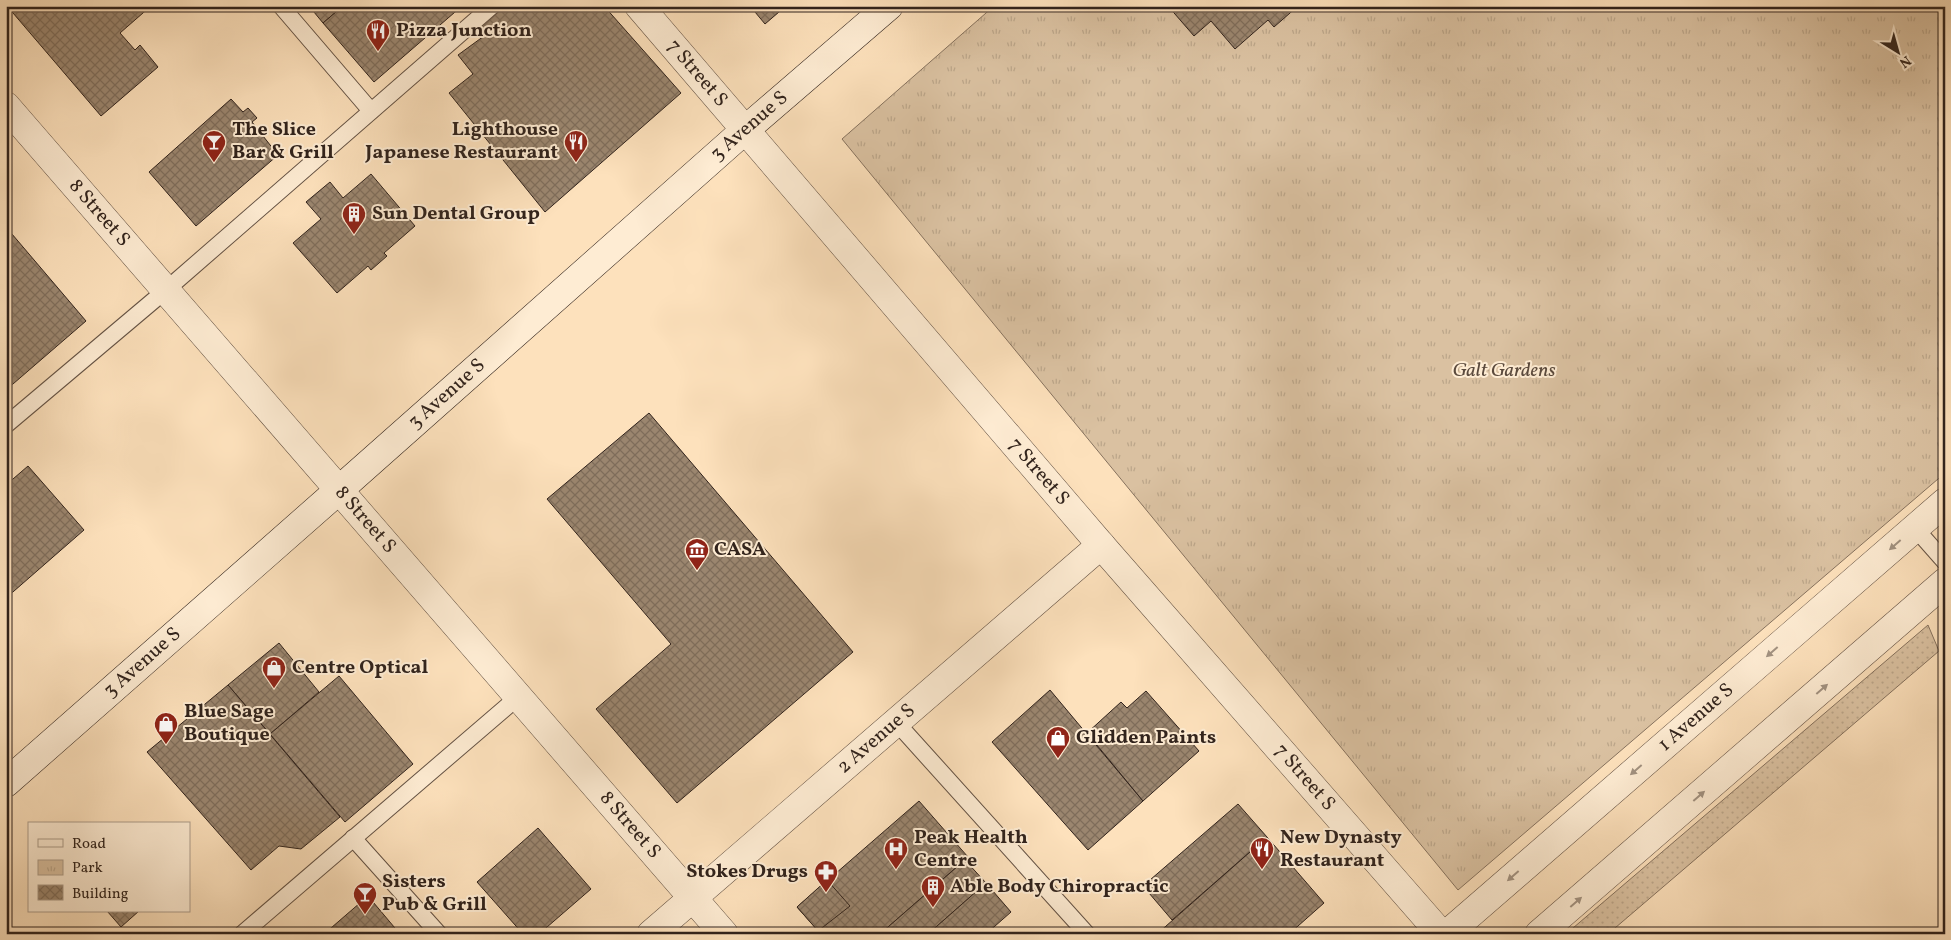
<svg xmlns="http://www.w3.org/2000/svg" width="1951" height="940" font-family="Vollkorn,serif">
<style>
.grass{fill:url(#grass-dots);stroke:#86725e}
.park{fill:url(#park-tufts);stroke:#86725e}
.building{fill:url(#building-cross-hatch);stroke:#31231c}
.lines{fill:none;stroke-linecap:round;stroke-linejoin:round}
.service-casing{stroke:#645244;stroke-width:18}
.minor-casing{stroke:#645244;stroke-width:29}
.tertiary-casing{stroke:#645244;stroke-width:29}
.secondary-casing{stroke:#31231c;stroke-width:29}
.service{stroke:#feecd3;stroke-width:16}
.minor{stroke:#feecd3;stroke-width:28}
.tertiary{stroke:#feecd3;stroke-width:28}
.secondary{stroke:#feecd3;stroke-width:28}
.oneway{fill:#a29281}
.labels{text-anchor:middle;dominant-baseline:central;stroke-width:4;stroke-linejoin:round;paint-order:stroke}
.poi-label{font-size:20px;font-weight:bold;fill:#31231c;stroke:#feecd3;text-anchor:start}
.street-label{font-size:20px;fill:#31231c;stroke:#feecd3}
.park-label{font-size:20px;font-style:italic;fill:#5b4a3d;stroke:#feecd3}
</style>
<defs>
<pattern id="grass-dots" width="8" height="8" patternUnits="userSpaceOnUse" patternTransform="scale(1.25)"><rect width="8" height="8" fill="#dac1a1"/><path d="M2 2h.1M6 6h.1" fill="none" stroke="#bca68a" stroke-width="1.8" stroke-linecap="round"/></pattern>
<pattern id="park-tufts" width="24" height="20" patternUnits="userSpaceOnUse" patternTransform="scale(1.25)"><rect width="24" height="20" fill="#dac1a1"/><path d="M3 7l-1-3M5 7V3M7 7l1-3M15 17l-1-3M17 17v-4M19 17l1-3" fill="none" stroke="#bca68a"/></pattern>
<pattern id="building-cross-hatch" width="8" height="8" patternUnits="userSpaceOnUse" patternTransform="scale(1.25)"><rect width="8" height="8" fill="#9b866f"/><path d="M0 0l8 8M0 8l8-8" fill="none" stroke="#7f6d5a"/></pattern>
</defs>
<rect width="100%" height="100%" fill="#fde1bc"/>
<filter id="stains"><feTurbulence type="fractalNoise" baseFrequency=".004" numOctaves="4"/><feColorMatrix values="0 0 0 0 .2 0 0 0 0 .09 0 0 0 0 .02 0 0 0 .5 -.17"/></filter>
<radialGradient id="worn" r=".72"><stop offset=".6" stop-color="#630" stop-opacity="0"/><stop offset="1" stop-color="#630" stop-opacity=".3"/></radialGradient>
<path class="grass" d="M1928,625L1939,651L1608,934H1566Z"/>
<path class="park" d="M994,6H1945V473L1458,890L842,139Z"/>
<g class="building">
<path d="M7,6H151L120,33L135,50L140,45L158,67L101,116Z"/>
<path d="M309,6H343L323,23Z"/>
<path d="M343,6H462L374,82L323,23Z"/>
<path d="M502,6H604L681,93L545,212L449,93L473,74L458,55L484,36L477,28Z"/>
<path d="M750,6H786L765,24Z"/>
<path d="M1168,6H1298L1274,27L1268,20L1235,49L1211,21L1194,36Z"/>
<path d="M231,99L243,112L248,108L257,118L252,122L278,155L196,226L149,172Z"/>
<path d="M371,174L415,226L384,253L387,256L371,270L368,266L337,293L293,243L321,219L306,202L330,182L343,198Z"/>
<path d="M6,227L86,321L6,390Z"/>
<path d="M649,413L853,652L677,803L596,709L671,644L547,499Z"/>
<path d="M28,466L84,530L6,598V485Z"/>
<path d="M279,643L319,692L270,734L228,685Z"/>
<path d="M339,676L413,764L345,822L270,734Z"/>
<path d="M228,685L340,817L301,849L279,846L251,870L147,752Z"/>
<path d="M1050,690L1143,801L1088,850L992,742Z"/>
<path d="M1146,691L1199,751L1143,801L1087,733L1121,702L1127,708Z"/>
<path d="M919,801L968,857L880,934H821L797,907Z"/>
<path d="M1238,804L1267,837L1172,920L1143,886Z"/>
<path d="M538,828L591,889L539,934H523L477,882Z"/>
<path d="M1267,837L1324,903L1289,934H1157Z"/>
<path d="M965,860L986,883L928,934H880Z"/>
<path d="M827,880L850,906L818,931L797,907Z"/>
<path d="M986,883L1011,912L986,934H928Z"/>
<path d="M368,896L400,934H324Z"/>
<path d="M107,911H139L121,927Z"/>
</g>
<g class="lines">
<g class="service-casing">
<g id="service">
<path d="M281,6L371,111"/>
<path d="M6,425L166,290L492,6"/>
<path d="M1915,528L1945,562"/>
<path d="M896,722L1087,934"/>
<path d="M353,838L439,934"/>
<path d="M242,934L518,697"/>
</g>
</g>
<g class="minor-casing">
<g id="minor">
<path id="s1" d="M6,106L724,934"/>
<path id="s2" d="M651,934L1101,545"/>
</g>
</g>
<g class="tertiary-casing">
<g id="tertiary">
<path id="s3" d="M639,6L1101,545L1441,934"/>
<path id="s4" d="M1447,934L1945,502"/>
<path d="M1539,934L1945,582"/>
</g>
</g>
<g class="secondary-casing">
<g id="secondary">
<path id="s5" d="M6,783L339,490L745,130L889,6"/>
</g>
</g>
<use href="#service" class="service"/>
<use href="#minor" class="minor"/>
<use href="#tertiary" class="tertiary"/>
<use href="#secondary" class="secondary"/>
</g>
<defs><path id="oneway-solid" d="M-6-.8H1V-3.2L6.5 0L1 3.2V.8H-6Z" transform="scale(1.25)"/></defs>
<g class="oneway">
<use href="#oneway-solid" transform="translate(1895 545) rotate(139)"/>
<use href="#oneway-solid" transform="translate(1772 652) rotate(139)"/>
<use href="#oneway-solid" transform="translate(1822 689) rotate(-41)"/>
<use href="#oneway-solid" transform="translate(1636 770) rotate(139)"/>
<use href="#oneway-solid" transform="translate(1699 796) rotate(-41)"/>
<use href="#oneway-solid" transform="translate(1513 876) rotate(139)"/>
<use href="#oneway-solid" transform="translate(1576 902) rotate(-41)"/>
</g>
<defs>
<g id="restaurant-pin" transform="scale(1.25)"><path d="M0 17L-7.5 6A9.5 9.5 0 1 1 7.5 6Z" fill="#8f2418" stroke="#feecd3"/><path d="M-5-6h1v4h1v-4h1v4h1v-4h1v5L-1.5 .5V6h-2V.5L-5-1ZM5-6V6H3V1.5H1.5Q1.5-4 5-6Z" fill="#fff"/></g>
<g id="bar-pin" transform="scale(1.25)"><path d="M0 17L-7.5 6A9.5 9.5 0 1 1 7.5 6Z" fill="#8f2418" stroke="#feecd3"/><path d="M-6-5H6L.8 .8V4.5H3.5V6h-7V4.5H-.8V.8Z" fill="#fff"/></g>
<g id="building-pin" transform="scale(1.25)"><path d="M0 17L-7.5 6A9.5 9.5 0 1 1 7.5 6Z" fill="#8f2418" stroke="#feecd3"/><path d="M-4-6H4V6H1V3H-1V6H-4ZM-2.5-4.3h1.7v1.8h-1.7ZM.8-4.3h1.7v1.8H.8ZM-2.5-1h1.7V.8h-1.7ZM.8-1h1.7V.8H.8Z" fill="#fff"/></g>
<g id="museum-pin" transform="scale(1.25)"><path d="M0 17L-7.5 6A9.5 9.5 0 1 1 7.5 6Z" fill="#8f2418" stroke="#feecd3"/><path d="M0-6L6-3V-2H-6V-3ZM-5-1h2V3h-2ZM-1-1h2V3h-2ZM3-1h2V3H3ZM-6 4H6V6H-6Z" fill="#fff"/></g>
<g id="shop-pin" transform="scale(1.25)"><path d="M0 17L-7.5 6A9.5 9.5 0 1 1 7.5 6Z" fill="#8f2418" stroke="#feecd3"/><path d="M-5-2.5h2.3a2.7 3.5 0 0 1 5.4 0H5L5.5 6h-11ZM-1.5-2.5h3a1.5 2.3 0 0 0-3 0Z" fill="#fff"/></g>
<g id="hospital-pin" transform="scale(1.25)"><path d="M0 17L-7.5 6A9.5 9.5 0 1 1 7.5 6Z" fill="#8f2418" stroke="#feecd3"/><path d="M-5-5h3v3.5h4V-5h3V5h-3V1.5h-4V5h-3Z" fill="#fff"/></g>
<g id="pharmacy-pin" transform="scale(1.25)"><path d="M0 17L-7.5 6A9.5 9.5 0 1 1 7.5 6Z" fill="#8f2418" stroke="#feecd3"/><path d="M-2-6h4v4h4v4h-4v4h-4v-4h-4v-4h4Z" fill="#fff"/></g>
</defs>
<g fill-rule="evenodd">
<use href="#restaurant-pin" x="378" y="31"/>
<use href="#bar-pin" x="214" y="142"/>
<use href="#restaurant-pin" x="576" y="142"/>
<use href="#building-pin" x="354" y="214"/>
<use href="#museum-pin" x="697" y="550"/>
<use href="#shop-pin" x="274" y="668"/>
<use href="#shop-pin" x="166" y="724"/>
<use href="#shop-pin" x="1058" y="738"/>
<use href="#hospital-pin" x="896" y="849"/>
<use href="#restaurant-pin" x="1262" y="849"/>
<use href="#pharmacy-pin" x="826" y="872"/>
<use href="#building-pin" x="933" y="887"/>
<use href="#bar-pin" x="365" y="894"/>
</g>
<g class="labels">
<g class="poi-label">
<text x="396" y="31">Pizza Junction</text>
<text x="232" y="130">The Slice<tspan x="232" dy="23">Bar &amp; Grill</tspan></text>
<text x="558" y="130" text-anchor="end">Lighthouse<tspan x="558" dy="23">Japanese Restaurant</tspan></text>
<text x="372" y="214">Sun Dental Group</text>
<text x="714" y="550">CASA</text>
<text x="292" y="668">Centre Optical</text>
<text x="184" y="712">Blue Sage<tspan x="184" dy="23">Boutique</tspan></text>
<text x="1076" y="738">Glidden Paints</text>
<text x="914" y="838">Peak Health<tspan x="914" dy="23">Centre</tspan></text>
<text x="1280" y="838">New Dynasty<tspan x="1280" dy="23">Restaurant</tspan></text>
<text x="808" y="872" text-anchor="end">Stokes Drugs</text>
<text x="382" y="882">Sisters<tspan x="382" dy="23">Pub &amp; Grill</tspan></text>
<text x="950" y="887">Able Body Chiropractic</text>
</g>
<g class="street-label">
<text stroke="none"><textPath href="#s3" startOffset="89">7 Street S</textPath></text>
<text stroke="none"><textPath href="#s5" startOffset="992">3 Avenue S</textPath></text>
<text stroke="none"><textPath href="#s1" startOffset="142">8 Street S</textPath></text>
<text stroke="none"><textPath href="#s5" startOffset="588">3 Avenue S</textPath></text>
<text stroke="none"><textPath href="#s3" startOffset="614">7 Street S</textPath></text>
<text stroke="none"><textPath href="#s1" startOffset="548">8 Street S</textPath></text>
<text stroke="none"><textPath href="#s5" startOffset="182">3 Avenue S</textPath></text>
<text stroke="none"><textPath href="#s4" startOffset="330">1 Avenue S</textPath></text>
<text stroke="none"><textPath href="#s2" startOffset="298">2 Avenue S</textPath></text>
<text stroke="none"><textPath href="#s3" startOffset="1019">7 Street S</textPath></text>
<text stroke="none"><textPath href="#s1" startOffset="952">8 Street S</textPath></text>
</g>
<g class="park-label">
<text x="1504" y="371">Galt Gardens</text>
</g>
</g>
<rect width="1951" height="940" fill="none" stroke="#fde1bc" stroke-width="25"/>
<rect x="8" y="8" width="1936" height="925" fill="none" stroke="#31231c" stroke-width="2.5"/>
<rect x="12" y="12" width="1926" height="915" fill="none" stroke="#31231c"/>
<rect x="28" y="822" width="162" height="90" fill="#feecd3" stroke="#ac9c8a"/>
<rect x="38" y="839" width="25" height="8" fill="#feecd3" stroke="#ac9c8a"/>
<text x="72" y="848" font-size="15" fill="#31231c">Road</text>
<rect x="38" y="860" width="25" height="15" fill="url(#park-tufts)" stroke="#ac9c8a"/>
<text x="72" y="872" font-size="15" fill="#31231c">Park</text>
<rect x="38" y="885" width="25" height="15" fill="url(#building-cross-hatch)" stroke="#ac9c8a"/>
<text x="72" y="898" font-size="15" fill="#31231c">Building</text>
<g transform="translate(1898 52) rotate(143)" stroke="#feecd3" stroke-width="4" paint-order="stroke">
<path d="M0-4L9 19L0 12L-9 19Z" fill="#31231c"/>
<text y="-8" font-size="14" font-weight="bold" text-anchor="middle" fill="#31231c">N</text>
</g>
<rect width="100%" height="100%" filter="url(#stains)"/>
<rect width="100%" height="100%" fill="url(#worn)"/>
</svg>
